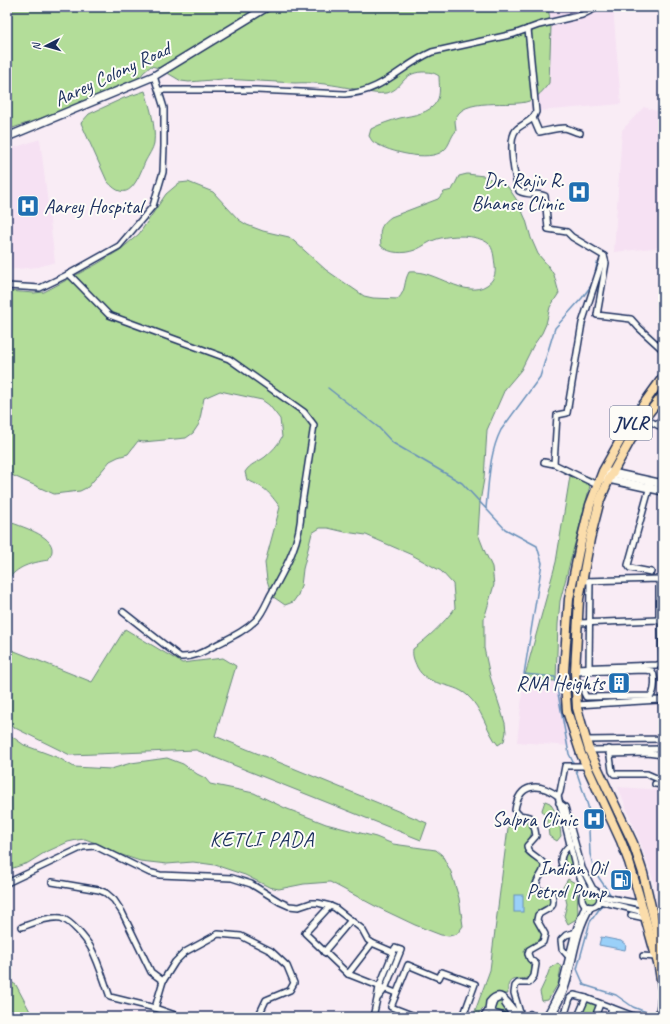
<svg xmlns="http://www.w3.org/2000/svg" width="670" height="1024" font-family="Caveat,sans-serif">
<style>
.built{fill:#f6e1f3}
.green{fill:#b3dd99;stroke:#67867c}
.water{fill:#9ad0f8;stroke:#6790ba}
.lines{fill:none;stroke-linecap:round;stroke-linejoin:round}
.stream{stroke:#6790ba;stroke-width:1.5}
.street-casing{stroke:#1b2f5e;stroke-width:8}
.secondary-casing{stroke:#1b2f5e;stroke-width:10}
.primary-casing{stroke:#1b2f5e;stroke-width:11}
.street{stroke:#fdfcf7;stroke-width:5}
.secondary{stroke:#fdfcf7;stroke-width:7}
.primary{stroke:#fbddab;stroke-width:8}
.labels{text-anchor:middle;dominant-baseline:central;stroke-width:4;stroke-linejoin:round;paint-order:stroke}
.shield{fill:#fdfcf7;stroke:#5f6c8c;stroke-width:1}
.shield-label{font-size:19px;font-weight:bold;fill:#1b2f5e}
.street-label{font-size:20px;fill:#1b2f5e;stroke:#fdfcf7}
.poi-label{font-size:20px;fill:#1b2f5e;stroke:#fdfcf7;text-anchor:end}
.neighbourhood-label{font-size:21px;letter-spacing:1px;fill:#1b2f5e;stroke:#fdfcf7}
</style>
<rect width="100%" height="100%" fill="#f9ecf5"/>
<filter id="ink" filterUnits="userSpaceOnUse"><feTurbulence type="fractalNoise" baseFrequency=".025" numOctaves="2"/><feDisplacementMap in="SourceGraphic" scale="8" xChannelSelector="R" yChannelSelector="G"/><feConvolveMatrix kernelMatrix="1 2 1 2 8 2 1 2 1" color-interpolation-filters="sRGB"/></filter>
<g filter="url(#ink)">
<g class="built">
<path d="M529,7H613L621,104L539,111Z"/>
<path d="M644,107L663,113V247L614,252L622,130Z"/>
<path d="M40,139L55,262L38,267L7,270V150Z"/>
<path d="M524,679L556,681L570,746L517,742Z"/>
<path d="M618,787L663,790V908L642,847Z"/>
</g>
<g class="green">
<path d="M7,7H548L551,26L549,83C544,90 537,98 529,101C512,108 460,95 455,121C455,124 456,128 456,131C450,137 450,146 443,151C429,162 389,152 375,143C372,142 371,139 369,136L371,129C380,124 390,121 400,118C413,115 430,114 437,101C441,94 439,84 439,76C433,72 429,72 422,72C401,73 403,90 386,93C371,95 359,89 344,87C329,84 311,82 295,83L223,79L189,82L181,81L159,68L151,66L143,73L135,84L97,99L7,130Z"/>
<path d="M145,91C150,107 156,126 154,143C153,149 148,156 145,162C137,181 128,206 107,181L81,123L89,114L124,98Z"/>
<path d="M467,174L484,176L508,187L518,202L526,220L531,238L538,254L549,267L554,275L559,293L550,307L546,324L542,333L533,346L521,370L505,389L487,430L484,479L480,502L478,534L485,552L492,567L494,585L484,619V648L490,676L505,723L506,732L504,741L498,745C486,730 482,708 467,695C452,682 427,687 417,667C414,660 412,656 413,649C429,637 443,624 455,608L453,584L441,571L412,555L366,535L345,532L328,528H320L312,533L303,569L301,586L298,595L293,602L285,605L272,596L267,580L265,563L280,507C268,491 266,488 247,480L245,472C251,463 257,463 265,457C272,451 278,445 282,437L280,419L269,405L262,400L220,391L204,398L199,424L193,433L186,438L143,442L138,441L128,454L118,457L110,461L88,487L80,491L54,494L7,473V291L34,293L44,292L97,264L120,250L139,234L166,194L179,183L188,182L213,192L239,220L247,225L263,231L289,237L295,242L326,270L364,296L373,298L398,299C407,289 403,283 409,272C435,269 465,300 487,285C494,280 496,274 495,266C494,259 494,248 488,243C477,234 450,235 437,239C429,241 423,247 415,250C404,254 390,254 381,246C380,231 378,227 391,217L438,199L444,192L452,190L459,176Z"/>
<path d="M571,470L592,478L560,601L558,624L556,681L524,679L556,562Z"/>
<path d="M7,521C19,526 54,535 52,551C52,554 49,558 48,560C31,563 17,566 7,581Z"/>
<path d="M125,629L182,663L223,658L236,666L215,736L427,823L421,840L196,750L70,755L7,724V648L92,682Z"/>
<path d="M7,733L24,745L59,758L74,767L111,769L131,763L167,758L183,764L197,774L205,778L210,784L254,793L285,808L326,824L376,837L393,844L436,850L442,855L451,872L459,898L463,926L457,934L449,936L441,935L415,925L375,906L330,882L304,884L279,889L269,887L245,875L215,865L193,862L167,864L140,861L116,853L101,845L85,839L77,840L68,842L44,853L28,863L7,870Z"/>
<path d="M545,801L550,803L559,818L561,836L557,841L549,836L547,821L542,810Z"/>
<path d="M516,817L524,818L530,822C531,825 532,828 532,831C531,838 522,846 525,852C527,857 537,859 541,866C539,876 528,881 534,892L549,896L551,899L549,905C542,908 537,910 534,918L536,925L542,932L541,938C527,952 516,944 532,967L531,976L528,978C516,980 506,976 508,994C504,994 499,993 495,995C486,1000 485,1013 474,1014L490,970L509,820Z"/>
<path d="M568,849L573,867L564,862L563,857Z"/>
<path d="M568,879L577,884L578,918L568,924L564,916L567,904L563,887Z"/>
<circle cx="591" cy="898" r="7"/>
<path d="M558,963L561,967L558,984L548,1000L542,1001L540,992L546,979L550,968Z"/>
<path d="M7,979L16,985L33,1017H7Z"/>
<path d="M585,999L599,1004L592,1017L582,1015Z"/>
<path d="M498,1001C503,1003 509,1012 513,1017H507L502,1012L495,1010L494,1008L495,1002Z"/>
</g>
<g class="water">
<rect x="514" y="895" width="9" height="17"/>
<path d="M601,937L621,941L626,945L625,950L599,945Z"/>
</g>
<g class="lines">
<g class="stream">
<path d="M595,275L597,263"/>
<path d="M328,388L378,427L393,443L462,483L505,529L537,546L542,563L524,674L555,677L569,754L574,764"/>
<path d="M486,508C489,481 489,454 501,430L540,377L555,328L582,298L593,283"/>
<path d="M575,767L588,806L590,854L595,872L610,894L590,922L577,969L584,985L616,995L633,1007L646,1012"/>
</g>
<g class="street-casing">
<g id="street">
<path d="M528,29L536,112C533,122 522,123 516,130C507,140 515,179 519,191C528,196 537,192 545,196L548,229L567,232L572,237L604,256L606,263L597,315L631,319L639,328L663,350"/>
<path d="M159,90H256L345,94C383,92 400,66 432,52L514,34L539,25L582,15L598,7"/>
<path d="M533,118L539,132C547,131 556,128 565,128C570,129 574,132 580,133"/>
<path d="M69,274L109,315L229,359L304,412L314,425L301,510C301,542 285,569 270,596C266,604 262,614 256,620C244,632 229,638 214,646C203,652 193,658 180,657L123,612"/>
<path d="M7,286L40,288L69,274L119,246L153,206L163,172L164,146V108L154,76"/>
<path d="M644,418L663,428"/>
<path d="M657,424L663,417"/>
<path d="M544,462L554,464"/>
<path d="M597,485L554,464L557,415L567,413L582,323L604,256"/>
<path d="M650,486L628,565L630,568L651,572"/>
<path d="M583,581L659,579V620"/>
<path d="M589,667L590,581"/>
<path d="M575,668L657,665L661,664L662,662L661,623L659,620L578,623"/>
<path d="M575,672L646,670L652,671C656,676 655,691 651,696L586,697L584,693V683L576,684"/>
<path d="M577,705L659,700L662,701L663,719"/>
<path d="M586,740L661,739L663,737"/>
<path d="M609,749L612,771L614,774H647L663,781"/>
<path d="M589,750L663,749"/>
<path d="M609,754L647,753L663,755"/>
<path d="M655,784L663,785"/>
<path d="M558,796L560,792L565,766H587"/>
<path d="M559,803L565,807L582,868L593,889"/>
<path d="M571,844C564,850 557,859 564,868L577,869"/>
<path d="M52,882L99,890L106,893L114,900L122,912L151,972L163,981"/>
<path d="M7,883L83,847L95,846L148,872L160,875L232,878L251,884L280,902L289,906L299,907L311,903H318L330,906"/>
<circle cx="591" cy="898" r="9"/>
<path d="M600,896L641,904"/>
<path d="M600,901L644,912"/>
<path d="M631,915L645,918"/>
<path d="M22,927C33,923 49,916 61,918C71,921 86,939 91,948C99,963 104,981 110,997L155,1008L181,1017"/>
<path d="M324,952L351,920"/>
<path d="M393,952L372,943L368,940L362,929L335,908L330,906L305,933L348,974L396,993"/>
<path d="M643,956L656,957"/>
<path d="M570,958L562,949L561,940L566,935L577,932"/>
<path d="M348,974L372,943"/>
<path d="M505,1004L514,1017"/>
<path d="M155,1008L163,981L175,962L185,952L218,934L241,936L271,951L287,966L294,983L290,990L266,1000L258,1017"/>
<path d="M494,1013L491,1010L494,1001L498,999"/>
<path d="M530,1014L533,1017"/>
<path d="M521,1016L514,993L515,986L518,983H529L534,976L536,964L530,959L528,954L529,950L543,942L545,934L537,920L538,915C548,907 556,910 552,894L539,890L536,886C536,878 548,870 543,863C539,858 532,855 528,850L527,846L536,836L535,830L530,817L519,815L515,810C519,783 538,782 558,796L576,869L586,890"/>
<path d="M373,1017L377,999L385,989L401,950L395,948L379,987L377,999"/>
<path d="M417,1017L391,1007L408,965L439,978L442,972L475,984L463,1017"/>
<path d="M483,1017L488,1011"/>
<path d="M505,1017C500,1013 494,1015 488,1011L489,1002C503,985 509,1008 519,1015"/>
<path d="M541,1017L547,1014L549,1011L561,988L575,932L585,906"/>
<path d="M551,1017C556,1008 561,999 565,989C574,963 575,932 591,907"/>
<path d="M564,1017L570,998L574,995L586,998"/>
<path d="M582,1017L579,1014L586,998L636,1017"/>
<path d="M595,1017L600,1004"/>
<path d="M609,1017L612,1008"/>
</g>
</g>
<g class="secondary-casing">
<g id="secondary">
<path d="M7,137L154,76L267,7"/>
<path d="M608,472L663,484"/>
<path d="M604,478L663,491"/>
</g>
</g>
<g class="primary-casing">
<g id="primary">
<path d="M663,395L639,425L609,479L600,500L590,539L579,599L575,672L577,708L589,750L633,843L643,873L663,957"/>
<path d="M660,1017L663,993L659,967L638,892L629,862L621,841L581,754L567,711L564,671L569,599L579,550L590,505L603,471L630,423L663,377"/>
</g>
</g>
<use href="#street" class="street"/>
<use href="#secondary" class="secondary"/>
<use href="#primary" class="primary"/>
</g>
</g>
<defs>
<g id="hospital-square" transform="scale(1.15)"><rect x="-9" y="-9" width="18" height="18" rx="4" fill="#1f6fb2" stroke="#fdfcf7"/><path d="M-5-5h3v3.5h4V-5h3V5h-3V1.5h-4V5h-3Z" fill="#fff"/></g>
<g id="building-square" transform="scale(1.15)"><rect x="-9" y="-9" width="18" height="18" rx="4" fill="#1f6fb2" stroke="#fdfcf7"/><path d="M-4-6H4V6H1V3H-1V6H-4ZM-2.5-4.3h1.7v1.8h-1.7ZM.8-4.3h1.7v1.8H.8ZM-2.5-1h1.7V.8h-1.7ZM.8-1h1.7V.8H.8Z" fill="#fff"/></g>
<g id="fuel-square" transform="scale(1.15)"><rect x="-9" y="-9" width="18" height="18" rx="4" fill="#1f6fb2" stroke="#fdfcf7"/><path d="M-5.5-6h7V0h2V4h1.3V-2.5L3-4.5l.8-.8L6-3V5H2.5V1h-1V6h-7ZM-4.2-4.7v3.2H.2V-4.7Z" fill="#fff"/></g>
</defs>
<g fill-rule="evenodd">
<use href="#hospital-square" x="579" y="192"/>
<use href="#hospital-square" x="28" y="206"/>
<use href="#building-square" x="619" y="683"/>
<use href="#hospital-square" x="594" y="819"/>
<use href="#fuel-square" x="621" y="880"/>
</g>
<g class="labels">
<rect class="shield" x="610" y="406" width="42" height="34" rx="3"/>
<g class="shield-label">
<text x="631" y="423">JVLR</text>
</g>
<g class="street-label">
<text transform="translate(112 74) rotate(-25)">Aarey Colony Road</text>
</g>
<g class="poi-label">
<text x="564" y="180">Dr. Rajiv R.<tspan x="564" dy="23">Bhanse Clinic</tspan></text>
<text x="44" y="206" text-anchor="start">Aarey Hospital</text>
<text x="604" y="683">RNA Heights</text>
<text x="578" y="819">Salpra Clinic</text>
<text x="606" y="868">Indian Oil<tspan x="606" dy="23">Petrol Pump</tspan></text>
</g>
<g class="neighbourhood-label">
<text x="262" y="839">KETLI PADA</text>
</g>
</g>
<rect width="670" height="1024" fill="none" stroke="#fdfcf7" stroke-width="24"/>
<rect x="12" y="12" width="646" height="1000" fill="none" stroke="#1b2f5e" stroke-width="1.5" filter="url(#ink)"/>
<g transform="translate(46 46) rotate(264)" stroke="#fdfcf7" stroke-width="3" paint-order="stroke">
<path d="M0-3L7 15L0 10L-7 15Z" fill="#1b2f5e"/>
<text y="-6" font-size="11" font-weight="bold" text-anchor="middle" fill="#1b2f5e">N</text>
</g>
</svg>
